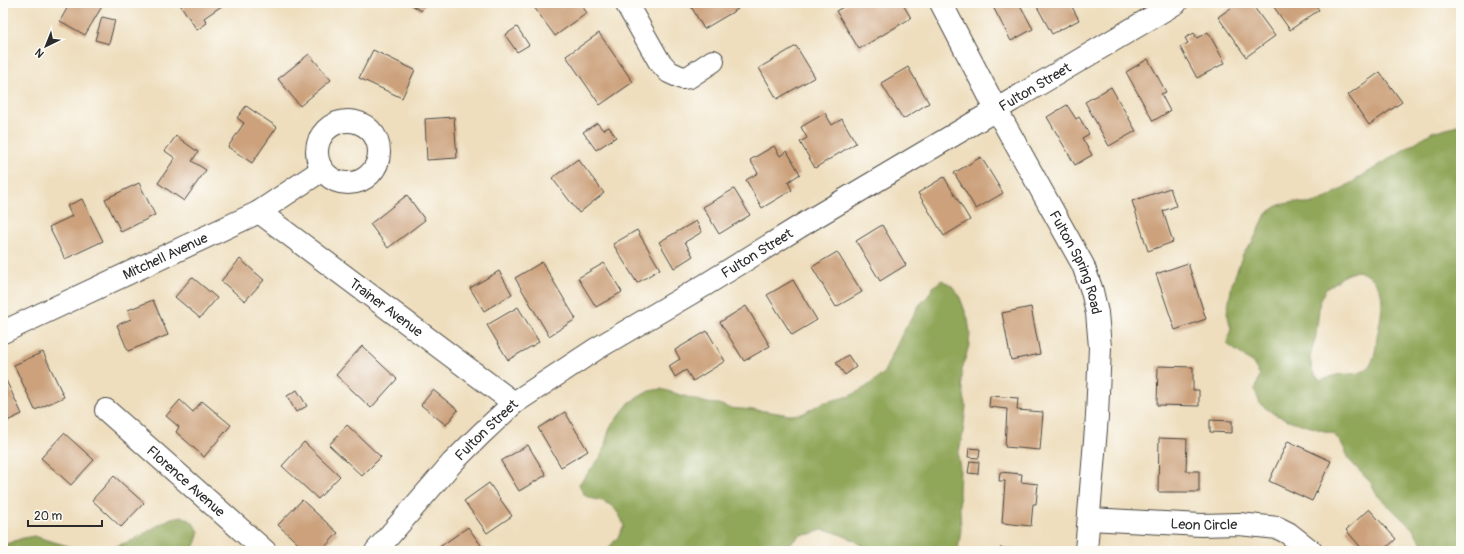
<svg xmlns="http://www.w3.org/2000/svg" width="1464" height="554" font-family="Pangolin,sans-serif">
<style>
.forest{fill:#90a658;stroke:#5e6842;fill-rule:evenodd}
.building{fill:#cca17b}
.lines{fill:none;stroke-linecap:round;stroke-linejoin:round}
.minor-casing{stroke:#484641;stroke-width:24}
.minor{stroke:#fff;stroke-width:22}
.labels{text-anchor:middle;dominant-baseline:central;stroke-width:3;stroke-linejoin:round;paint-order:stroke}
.street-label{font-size:14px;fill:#2b2b2b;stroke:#fdfcf7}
</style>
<rect width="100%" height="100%" fill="#fdfcf7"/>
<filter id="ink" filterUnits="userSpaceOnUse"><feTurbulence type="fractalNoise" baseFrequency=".025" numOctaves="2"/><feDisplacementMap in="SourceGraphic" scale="8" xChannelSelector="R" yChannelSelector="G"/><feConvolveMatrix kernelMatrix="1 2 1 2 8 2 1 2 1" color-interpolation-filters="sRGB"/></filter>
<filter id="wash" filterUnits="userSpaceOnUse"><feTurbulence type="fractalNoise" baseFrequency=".012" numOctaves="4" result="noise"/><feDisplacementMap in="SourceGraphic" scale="16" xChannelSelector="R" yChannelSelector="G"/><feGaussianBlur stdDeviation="0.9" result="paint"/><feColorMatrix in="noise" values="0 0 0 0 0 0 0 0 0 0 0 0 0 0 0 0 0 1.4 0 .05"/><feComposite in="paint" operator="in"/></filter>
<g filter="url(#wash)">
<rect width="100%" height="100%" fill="#eedebe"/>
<g class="forest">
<path d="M1461,124V551H1421L1422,544L1413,529L1378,496L1371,483L1350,461L1343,446L1334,434L1288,420L1274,414L1260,404L1255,390L1260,375L1252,362L1227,344L1231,328L1227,313L1232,284L1243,254L1253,241L1266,214L1279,205L1294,202L1310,204L1327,198L1432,132ZM1357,271C1391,280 1382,311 1377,337C1376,347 1375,359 1369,367C1361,376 1348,373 1337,375C1332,376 1326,379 1320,381L1312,370L1310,358L1316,335L1320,300L1326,289L1336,282L1345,275Z"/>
<path d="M942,280L952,286L959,295L968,319L970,333L969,345L962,370V383L966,407L963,432L958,456L960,468L959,493L961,529L958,551H870L854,540L834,532L822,530L811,534L800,535L791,543L780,546L768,547L761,551H606L618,537L624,526C621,516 614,504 602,501C596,499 587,499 583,493C581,490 580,487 579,484L600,458L604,448L610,427L617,418L630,402L649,391L661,389L707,403L718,404L730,408L765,411L790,415L802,414L822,403L850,396L866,387L883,374L902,334L920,304L928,296L933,287Z"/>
<path d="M182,516L192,522L199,531L195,545L189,551H103L133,540L171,518Z"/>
<path d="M34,536L68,546L75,551H3V545L23,538Z"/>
</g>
<g id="blocks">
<g class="building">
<path d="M70,3H104L85,35L60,21Z"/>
<path d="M179,3H226L204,18L207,23L197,30Z"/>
<path d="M413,3H426L421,11L412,5Z"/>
<path d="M531,3H580L587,13L555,36Z"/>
<path d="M689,3H734L738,9L704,29Z"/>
<path d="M850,3H902L911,18L859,49L836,11Z"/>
<path d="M991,3H1019L1033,29L1011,41Z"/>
<path d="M1035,3H1070L1079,20L1052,34Z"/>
<path d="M1238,3H1251L1275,36L1246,57L1218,17Z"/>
<path d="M1271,3H1314L1319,10L1290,30Z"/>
<path d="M102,17L115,20L109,44L95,40Z"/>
<path d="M517,27L529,45L517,52L505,35Z"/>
<path d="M1208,32L1225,63L1197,78L1180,47L1188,43L1185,38L1194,33L1197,38Z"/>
<path d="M599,33L633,82L600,105L566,56Z"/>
<path d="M796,46L815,77L777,99L759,68Z"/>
<path d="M373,50L415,70L402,98L359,78Z"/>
<path d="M309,54L331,80L300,106L278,79Z"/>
<path d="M1148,59L1166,92L1161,94L1170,111L1153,121L1126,72Z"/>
<path d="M908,67L929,103L903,119L881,83Z"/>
<path d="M1380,72L1402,102L1369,125L1348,95Z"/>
<path d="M1111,87L1136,131L1109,146L1085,102Z"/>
<path d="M1067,105L1076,119L1079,117L1089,134L1082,138L1092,155L1075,165L1047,117Z"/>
<path d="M246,106L277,127L252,163L228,147L244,123L237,118Z"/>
<path d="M825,113L832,125L842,119L856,143L815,168L800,142L807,138L801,127Z"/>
<path d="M454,117L457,158L427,160L425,119Z"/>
<path d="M597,123L603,130L609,127L616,137L596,150L583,132Z"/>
<path d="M176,136L198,152L192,161L206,170L184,201L158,183L175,158L165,151Z"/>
<path d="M774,146L780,156L787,151L800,174L788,182L792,190L762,208L746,180L758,173L750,160Z"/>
<path d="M981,157L1003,193L976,209L954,173Z"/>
<path d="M578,159L604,193L579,213L552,178Z"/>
<path d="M944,177L970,220L944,236L918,193Z"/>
<path d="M139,183L155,215L121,232L105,199Z"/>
<path d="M1170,188L1176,206L1163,211L1173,242L1148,251L1132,201Z"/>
<path d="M734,189L750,215L719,234L703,207Z"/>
<path d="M407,195L425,220L388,248L370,224Z"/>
<path d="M82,199L103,241L65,259L49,227L72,216L67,206Z"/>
<path d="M696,221L702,232L685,242L693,256L674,268L659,242Z"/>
<path d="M882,225L906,265L880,281L856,241Z"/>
<path d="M637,230L660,269L637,283L613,244Z"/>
<path d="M837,252L862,292L836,307L812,267Z"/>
<path d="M240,259L264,280L245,301L221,281Z"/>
<path d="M542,262L576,319L549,336L515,278Z"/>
<path d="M604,263L622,292L596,307L578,278Z"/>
<path d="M1188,263L1206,319L1175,330L1156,274Z"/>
<path d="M499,271L512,294L484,311L470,288Z"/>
<path d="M192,277L217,298L200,318L175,297Z"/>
<path d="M793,280L817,320L792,335L767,295Z"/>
<path d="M153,300L168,335L128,351L117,325L131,319L128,310Z"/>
<path d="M746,306L770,346L744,361L720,322Z"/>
<path d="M518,307L539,342L508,360L487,325Z"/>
<path d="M1031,307L1040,354L1011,360L1002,313Z"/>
<path d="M707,331L725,361L693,381L686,370L675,377L669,366L680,359L675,350Z"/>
<path d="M362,346L397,379L371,408L336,375Z"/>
<path d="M43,352L64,397L35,410L14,365Z"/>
<path d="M848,355L856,367L845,375L836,363Z"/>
<path d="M1158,366L1193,367V390H1199V406L1157,405Z"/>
<path d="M3,374L22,414L3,423Z"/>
<path d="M297,390L307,406L296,412L287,396Z"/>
<path d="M433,390L458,410L446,425L421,405Z"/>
<path d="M990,396L1018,398L1017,410L1043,412L1040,450L1005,447L1007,409L989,407Z"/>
<path d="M180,400L193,412L202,401L231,425L204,457L176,432L179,427L166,416Z"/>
<path d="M565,412L588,451L561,467L538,428Z"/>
<path d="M1210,420L1232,421V433L1210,432Z"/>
<path d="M347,425L381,457L362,476L329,445Z"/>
<path d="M64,433L94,460L71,485L41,458Z"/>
<path d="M1159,438L1187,439L1186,471H1199V492H1158Z"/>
<path d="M1288,441L1331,461L1312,501L1269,481Z"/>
<path d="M304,442L340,476L318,499L282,466Z"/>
<path d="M528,445L546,475L519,491L501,461Z"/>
<path d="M969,448L980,449L979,458L968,457Z"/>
<path d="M970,461L979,462L978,474L968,473Z"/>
<path d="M1000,472L1022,474L1021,482L1038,484L1036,504H1033L1031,526L1002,523L1005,481H999Z"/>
<path d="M114,476L144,503L121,527L92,500Z"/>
<path d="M489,483L512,516L487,533L464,501Z"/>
<path d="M302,500L338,533L321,551H306L278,525Z"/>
<path d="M1369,509L1396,539L1383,551H1364L1346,530Z"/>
<path d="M468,527L485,551H440L438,548Z"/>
<path d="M1000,548L1034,550V551H1000Z"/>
</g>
</g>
</g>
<g filter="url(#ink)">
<use href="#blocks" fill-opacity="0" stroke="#484641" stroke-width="1"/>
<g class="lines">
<g class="minor-casing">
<g id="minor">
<path d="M626,3L659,61L669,72L682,78L689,77L713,61"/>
<path id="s1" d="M941,3L996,109L1083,265L1092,291L1097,313L1100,347L1097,416L1086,551"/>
<circle cx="348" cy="152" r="31"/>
<path id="s2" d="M259,212L514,403"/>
<path id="s3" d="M3,332L259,212L322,170"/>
<path id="s4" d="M106,410L265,551"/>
<path id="s5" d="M1090,519L1201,525L1239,524L1278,528L1288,533L1311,551"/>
<path id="s6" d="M376,551L452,463L481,434L514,403L596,349L705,285L812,219L1176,3"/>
</g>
</g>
<use href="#minor" class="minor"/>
</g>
</g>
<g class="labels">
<g class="street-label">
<text stroke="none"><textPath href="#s6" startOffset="812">Fulton Street</textPath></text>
<text stroke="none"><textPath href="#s6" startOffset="488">Fulton Street</textPath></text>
<text stroke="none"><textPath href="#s3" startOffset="179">Mitchell Avenue</textPath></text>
<text stroke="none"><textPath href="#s1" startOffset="293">Fulton Spring Road</textPath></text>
<text stroke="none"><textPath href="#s2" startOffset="159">Trainer Avenue</textPath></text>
<text stroke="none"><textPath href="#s6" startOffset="164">Fulton Street</textPath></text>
<text stroke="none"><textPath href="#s4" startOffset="107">Florence Avenue</textPath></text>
<text stroke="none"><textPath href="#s5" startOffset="114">Leon Circle</textPath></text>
</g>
</g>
<rect width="1464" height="554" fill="none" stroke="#fdfcf7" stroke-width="16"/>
<g transform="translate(46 46) rotate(223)" stroke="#fdfcf7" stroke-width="3" paint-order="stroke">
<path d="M0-3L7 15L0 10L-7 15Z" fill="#2b2b2b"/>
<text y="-6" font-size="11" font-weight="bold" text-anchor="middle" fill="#2b2b2b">N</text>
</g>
<path d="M28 520v6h74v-6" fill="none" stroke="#2b2b2b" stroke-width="2"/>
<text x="34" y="520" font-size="12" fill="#2b2b2b" stroke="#fdfcf7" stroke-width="3" paint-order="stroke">20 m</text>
</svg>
